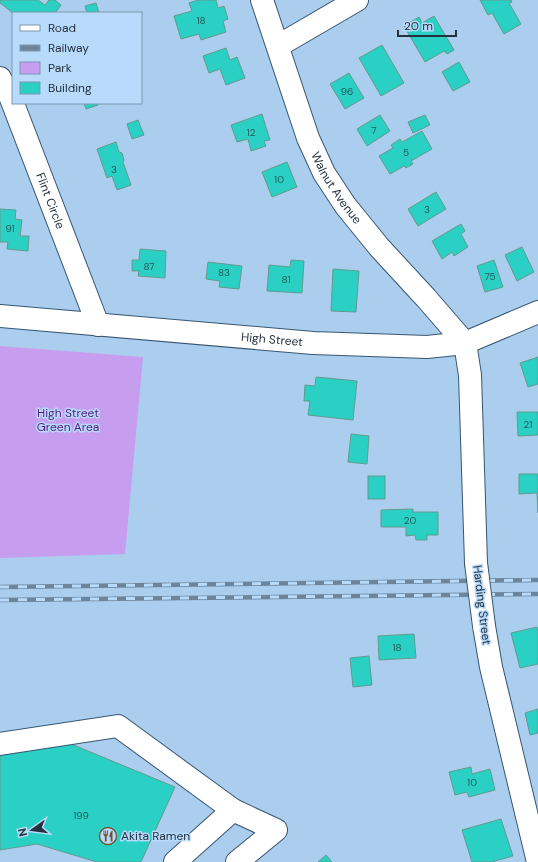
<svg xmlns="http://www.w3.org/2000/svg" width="538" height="862" font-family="'DM Sans',sans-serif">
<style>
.green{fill:#c79df0}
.building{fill:#29d0c3;stroke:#639a94}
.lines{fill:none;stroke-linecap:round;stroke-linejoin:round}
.minor-casing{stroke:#375672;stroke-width:24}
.major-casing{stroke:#375672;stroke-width:24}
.minor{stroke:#fff;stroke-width:22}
.major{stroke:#fff;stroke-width:22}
.rail-casing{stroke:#6c859c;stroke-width:4.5}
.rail{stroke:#b8dbfc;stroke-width:3;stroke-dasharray:9;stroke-linecap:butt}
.major-bridge-casing{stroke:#375672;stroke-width:24;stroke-linecap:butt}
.major-bridge{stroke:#fff;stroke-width:22}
.labels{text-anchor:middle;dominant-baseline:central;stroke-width:3;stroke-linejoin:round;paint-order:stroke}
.number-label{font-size:10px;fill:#25595f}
.street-label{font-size:12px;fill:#24313e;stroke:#b8dbfc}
.park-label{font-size:12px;fill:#54187c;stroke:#b8dbfc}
.poi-label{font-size:12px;fill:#24313e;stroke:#b8dbfc;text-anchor:start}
</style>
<rect width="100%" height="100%" fill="#abceee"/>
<path class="green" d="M0,346L143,357L125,554L0,558Z"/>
<g class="building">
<path d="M0,0H38L45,5L49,0H55L61,5L55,13H13L0,3Z"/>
<path d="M198,0H216L218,8L224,6L228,19L223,21L226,32L201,40L199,34L181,39L174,16L192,11L189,3Z"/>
<path d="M480,0H511L512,2L509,3L521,24L504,34L492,13L488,15Z"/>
<path d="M96,3L99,13H87L85,6Z"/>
<path d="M434,16L454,50L447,54L444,51L425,62L404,26L419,17L422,23Z"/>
<path d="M382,45L404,83L381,96L359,58Z"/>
<path d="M226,48L230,60L237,57L245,78L226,85L220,69L209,73L203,56Z"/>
<path d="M459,62L470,82L453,91L442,72Z"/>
<path d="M349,73L364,98L345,109L330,84Z"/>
<path d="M84,103H98V105L86,109Z"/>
<path d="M262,114L270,140L264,141L266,146L251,151L248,139L237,142L231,125Z"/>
<path d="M380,115L390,131L367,146L357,129Z"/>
<path d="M425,115L430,125L413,133L408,122Z"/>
<path d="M138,120L144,135L132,139L127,124Z"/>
<path d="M422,131L432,149L411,161L413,164L406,168L404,166L390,174L379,156L393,148L391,145L400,139L402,142Z"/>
<path d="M116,142L119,152L122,153L124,160L123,162L131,185L117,190L112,176L107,178L97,149Z"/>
<path d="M287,162L297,187L272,197L262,172Z"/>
<path d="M436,192L446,209L418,226L408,209Z"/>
<path d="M0,209L16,210L15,219L22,220L20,236H29L28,251L7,249L8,242H0Z"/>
<path d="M461,224L465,231L461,234L468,247L454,256L452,252L442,259L432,241Z"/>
<path d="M522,247L534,272L517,281L505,255Z"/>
<path d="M140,249L166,251L165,278L138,276L139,271H132V260H139Z"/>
<path d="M291,260L304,261L302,293L267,291L269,265L290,267Z"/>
<path d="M494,260L503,287L485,292L477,266Z"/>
<path d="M208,262L242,266L239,289L219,287L220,281L206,279Z"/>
<path d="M333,269L359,271L356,312L331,311Z"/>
<path d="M538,357V384L528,387L520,363Z"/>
<path d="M316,377L357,381L353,420L308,415L310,401H304L305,385L315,386Z"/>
<path d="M517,412H538V435L518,436Z"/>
<path d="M351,434L369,436L367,464L348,462Z"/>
<path d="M519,474H538V513L537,493L519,494Z"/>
<rect x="368" y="476" width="17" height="23"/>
<path d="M413,509V512H438V535H427V540H416L415,535L406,536V527H381V510Z"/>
<path d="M537,627L538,633V664L520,668L511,633Z"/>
<path d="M414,634L416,658L379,660L378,636Z"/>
<path d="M369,656L372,685L353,687L350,658Z"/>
<path d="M538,709V733L530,735L525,713Z"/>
<path d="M59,739L175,787L141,862H97L37,844L0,850V751Z"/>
<path d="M471,767L472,774L490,769L495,790L469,797L467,792L455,795L449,772Z"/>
<path d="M501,819L513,856L492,862H472L462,830Z"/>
<path d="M326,855L332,862H318Z"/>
</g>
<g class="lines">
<g class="minor-casing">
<g id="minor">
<path id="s1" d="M262,0L308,138L324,173L345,205L379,247L426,298L465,343"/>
<path d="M278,46L357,0"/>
<path id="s2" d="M0,78L10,96L98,325"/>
<path d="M0,744L118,726L233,810L175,862"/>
<path d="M233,810L276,830L237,862"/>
</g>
</g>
<g class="major-casing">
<g id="major">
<path id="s3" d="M0,316L313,343L427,347L465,343L538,312"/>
<path d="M465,343L470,375L476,563"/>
<path d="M484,626L491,667L538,862"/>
</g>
</g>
<use href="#minor" class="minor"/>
<use href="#major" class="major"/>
<g class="rail-casing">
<g id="rail">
<path d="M0,587L538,580"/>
<path d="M0,600L538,594"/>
</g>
</g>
<use href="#rail" class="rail"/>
<g class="major-bridge-casing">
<path id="major-bridge" d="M476,563L484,626"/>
</g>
<use href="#major-bridge" class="major-bridge"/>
</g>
<defs>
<g id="restaurant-ring" transform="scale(0.9)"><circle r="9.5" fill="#b8dbfc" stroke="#77532d" stroke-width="1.5"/><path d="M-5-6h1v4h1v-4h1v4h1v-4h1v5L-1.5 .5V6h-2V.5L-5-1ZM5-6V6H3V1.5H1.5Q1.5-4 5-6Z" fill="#77532d"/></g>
</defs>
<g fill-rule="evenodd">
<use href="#restaurant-ring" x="108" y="836"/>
</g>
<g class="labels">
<g class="number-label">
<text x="201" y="20">18</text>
<text x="347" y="91">96</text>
<text x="374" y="130">7</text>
<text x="251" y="132">12</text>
<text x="406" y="152">5</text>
<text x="114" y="169">3</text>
<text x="279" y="179">10</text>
<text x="427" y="209">3</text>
<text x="10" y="228">91</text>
<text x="149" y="266">87</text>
<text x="224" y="272">83</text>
<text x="490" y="276">75</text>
<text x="286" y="279">81</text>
<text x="528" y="424">21</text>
<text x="410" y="520">20</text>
<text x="397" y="647">18</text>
<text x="472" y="782">10</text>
<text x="81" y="815">199</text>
</g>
<g class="street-label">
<text stroke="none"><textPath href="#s1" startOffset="203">Walnut Avenue</textPath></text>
<text stroke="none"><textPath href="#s2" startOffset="133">Flint Circle</textPath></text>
<text stroke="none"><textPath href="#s3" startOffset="273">High Street</textPath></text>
<text transform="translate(482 605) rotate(83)">Harding Street</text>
</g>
<g class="park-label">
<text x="68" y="413">High Street<tspan x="68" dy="14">Green Area</tspan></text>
</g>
<g class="poi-label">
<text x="121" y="836">Akita Ramen</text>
</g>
</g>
<rect x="12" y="12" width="130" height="92" fill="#b8dbfc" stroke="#7d97b0"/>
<rect x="20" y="25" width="20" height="6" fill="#ffffff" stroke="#7d97b0"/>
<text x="48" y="32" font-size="12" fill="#24313e">Road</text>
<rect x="20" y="45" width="20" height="6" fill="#6c859c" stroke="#7d97b0"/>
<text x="48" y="52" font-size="12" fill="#24313e">Railway</text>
<rect x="20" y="62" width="20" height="12" fill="#c79df0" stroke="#7d97b0"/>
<text x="48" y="72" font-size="12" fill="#24313e">Park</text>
<rect x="20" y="82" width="20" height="12" fill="#29d0c3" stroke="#7d97b0"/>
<text x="48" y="92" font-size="12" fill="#24313e">Building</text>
<g transform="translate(32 830) rotate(256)" stroke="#b8dbfc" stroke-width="3" paint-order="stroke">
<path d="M0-3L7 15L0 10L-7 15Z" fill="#24313e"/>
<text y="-6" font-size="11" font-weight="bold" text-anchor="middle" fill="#24313e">N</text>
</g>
<path d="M398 30v6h58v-6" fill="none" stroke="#24313e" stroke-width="2"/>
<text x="404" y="30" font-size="12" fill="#24313e" stroke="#b8dbfc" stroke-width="3" paint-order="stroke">20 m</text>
</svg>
